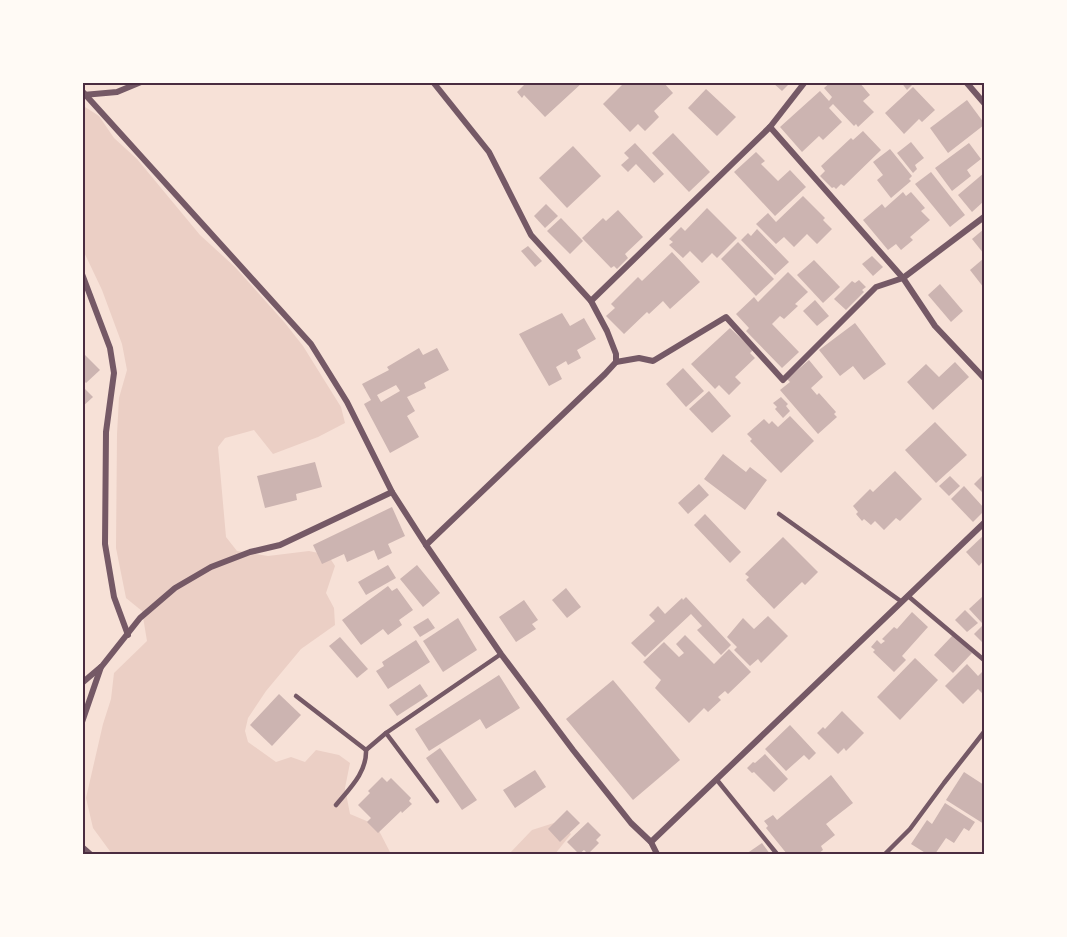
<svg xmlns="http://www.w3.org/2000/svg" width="1067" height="937" font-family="'Noto Serif',serif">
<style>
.green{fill:#ebcfc5}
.building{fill:#ccb4b1;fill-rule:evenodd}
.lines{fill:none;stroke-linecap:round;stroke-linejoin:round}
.service{stroke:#755966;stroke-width:4.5}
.minor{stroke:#755966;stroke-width:6}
.neatline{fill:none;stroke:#4a2c40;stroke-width:2}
</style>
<rect width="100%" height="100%" fill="#f7e1d7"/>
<g class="green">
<path d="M82,107H85L99,116L114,138L137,159L200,235L235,267L285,323L303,346L341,407L345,423L318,437L273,454L254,430L225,438L218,447L226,537L237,551L268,556L309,551L328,555L335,566L326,593L334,608L335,625L301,649L266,691L248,718L245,731L248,742L276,762L291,757L305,762L316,750L339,755L350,763L345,788L350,814L376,825L391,854H112L93,828L86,798L103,724L111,699L114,673L147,641L142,611L126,598L116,548L117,434L119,398L127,370L122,344L102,290L83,250Z"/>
<path d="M557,822L571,834L555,854H509L532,830Z"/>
</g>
<g class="building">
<path d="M527,82H583L545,117L524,95L522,98L517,92Z"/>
<path d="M625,82H663L673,93L654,111L659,117L645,131L638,124L630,132L603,104Z"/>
<path d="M772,82H791L782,91Z"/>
<path d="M831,82H859L870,95L863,101L874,112L858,127L856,124L854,126L833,104L829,108L842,122L823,140L819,136L802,152L780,127L820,91L829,101L832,97L824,88Z"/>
<path d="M901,82H915L907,90Z"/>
<path d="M913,87L935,110L922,122L919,119L904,134L885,113Z"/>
<path d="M706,89L736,117L717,136L688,108Z"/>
<path d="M967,100L984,123V125L948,153L930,128Z"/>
<path d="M863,131L881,150L844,186L841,184L836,189L834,187L832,188L820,176L825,171L821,166L851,138L853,140Z"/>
<path d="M673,133L710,172L689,192L652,153Z"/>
<path d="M911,142L924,158L915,165L917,169L913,173L897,153Z"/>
<path d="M635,143L664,174L654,183L636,164L628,172L621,165L629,158L624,153Z"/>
<path d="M969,143L981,159L967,170L971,176L952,191L935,168Z"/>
<path d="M573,146L601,176L567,208L539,178Z"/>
<path d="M890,149L912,176L909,179L911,181L891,198L877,180L883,175L873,162Z"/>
<path d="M756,152L765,161L761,164L778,181L790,170L806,187L775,216L734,172Z"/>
<path d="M931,172L965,215L950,227L915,184Z"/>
<path d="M984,173V201L972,212L958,195Z"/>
<path d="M903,192L906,196L911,192L925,208L921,211L930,220L910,237L913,240L901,250L896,244L888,250L863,220L882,204L885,208Z"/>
<path d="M803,196L825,218L823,220L832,229L817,244L807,234L794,247L784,237L776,244L756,224L768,213L776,222Z"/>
<path d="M546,204L558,216L545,228L534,216Z"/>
<path d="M707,208L737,238L717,258L712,253L702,263L690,251L683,258L669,245L673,242L669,239L681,227L685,231Z"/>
<path d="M618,210L643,237L625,254L628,258L617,269L614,266L611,268L582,238L603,218L606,221Z"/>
<path d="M561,218L583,241L570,254L547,231Z"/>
<path d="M757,229L789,262L775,275L741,240L748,233L751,236Z"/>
<path d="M984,229V254L972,239Z"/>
<path d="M738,242L774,279L756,296L721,259Z"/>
<path d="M528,246L542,261L535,267L521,251Z"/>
<path d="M672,252L700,282L670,309L663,301L649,314L647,312L624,334L606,316L615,308L611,304L638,277L642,281Z"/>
<path d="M872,256L883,267L873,276L862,264Z"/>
<path d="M983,259L984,260V288L970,270Z"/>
<path d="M814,260L840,287L823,303L797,275Z"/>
<path d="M788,272L808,292L795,304L798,306L784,319L780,316L772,324L799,352L782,368L746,331L749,328L736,314L754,297L758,302Z"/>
<path d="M859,280L866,287L862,290L864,292L846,310L834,299L852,281L855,283Z"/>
<path d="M940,284L963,311L951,322L928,295Z"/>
<path d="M815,300L829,316L817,326L803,311Z"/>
<path d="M562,313L570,326L584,318L596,339L577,350L581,358L568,365L566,361L556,367L562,379L549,386L519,334Z"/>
<path d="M855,323L886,364L864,380L853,366L840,376L819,350Z"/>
<path d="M730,328L753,350L750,353L755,358L735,377L741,383L729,395L719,385L715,389L691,364Z"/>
<path d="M419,348L423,355L437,348L449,370L424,383L426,388L407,397L415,411L407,416L419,437L390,453L364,404L371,400L362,384L389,370L387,367ZM396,385L400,391L381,402L377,395Z"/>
<path d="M82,352L100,370L86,383L82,379Z"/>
<path d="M809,360L823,377L811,388L817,395L819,393L836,412L834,414L837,417L818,434L780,390L790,382L787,379Z"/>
<path d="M955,362L969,377L933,410L907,382L926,364L939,377Z"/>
<path d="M683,368L704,391L686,407L666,384Z"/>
<path d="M82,386L93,397L82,407Z"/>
<path d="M709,391L731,416L712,433L689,409Z"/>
<path d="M781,397L788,404L786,406L790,411L783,418L775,409L777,407L773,403Z"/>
<path d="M790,416L814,441L781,473L750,441L752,439L747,434L764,419L769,424L772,421L778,427Z"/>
<path d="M935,422L967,455L936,483L905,450Z"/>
<path d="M723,454L746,472L750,467L767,480L745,510L704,479Z"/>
<path d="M315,462L322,487L296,494L297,500L265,508L257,476Z"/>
<path d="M895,471L922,499L900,521L896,518L884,530L875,521L871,525L864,519L862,521L856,514L858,512L853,506L870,489L873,492Z"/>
<path d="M984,474V494L974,484Z"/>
<path d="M950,476L960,486L949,496L939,486Z"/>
<path d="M699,484L709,495L688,514L678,503Z"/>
<path d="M964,486L984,508V511L973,522L951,499Z"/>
<path d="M392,507L405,536L388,544L392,553L378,560L374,550L347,562L344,554L322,564L313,545Z"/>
<path d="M705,514L741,552L730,563L694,525Z"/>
<path d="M984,535V560L979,566L966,552Z"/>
<path d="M783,537L818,572L805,585L802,582L774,609L746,580L749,577L745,574Z"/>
<path d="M388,565L396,578L366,595L358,582Z"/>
<path d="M417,565L440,593L423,607L400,579Z"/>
<path d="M388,586L392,591L397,588L413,610L399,620L402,625L388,635L383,629L361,645L342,620Z"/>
<path d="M566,588L581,607L567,618L552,600Z"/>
<path d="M686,597L731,645L721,655L697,630L702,626L691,614L645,657L631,643L655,621L649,615L658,606L665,614L682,598L683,600Z"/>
<path d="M982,597L984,600V620L982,623L969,609Z"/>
<path d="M524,600L538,620L532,624L536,629L516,642L499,617Z"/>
<path d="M965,610L978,623L967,632L955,620Z"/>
<path d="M912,612L928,627L902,656L906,660L894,672L873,652L875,650L871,647L877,640L881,644L885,641L882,639L894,627L897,629Z"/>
<path d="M768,616L788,636L761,663L758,659L750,666L734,650L737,647L727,637L743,618L754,629Z"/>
<path d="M428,618L435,628L420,637L413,627Z"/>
<path d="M458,618L477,650L443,672L423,641Z"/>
<path d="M984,624V644L974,634Z"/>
<path d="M685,635L714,664L729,649L751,672L728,694L725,691L718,697L721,700L708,712L704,708L689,723L655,688L661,680L643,662L664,642L679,657L684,653L676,644Z"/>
<path d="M953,635L972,653L953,673L934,655Z"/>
<path d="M340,637L368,669L357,678L329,646Z"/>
<path d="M416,640L430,662L388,689L376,671L384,666L382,662Z"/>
<path d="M915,658L938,680L900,720L877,697Z"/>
<path d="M967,664L978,676L983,671L984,673V695L978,689L963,704L945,686Z"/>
<path d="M499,675L520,708L486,729L480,719L429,751L415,729Z"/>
<path d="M613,680L680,760L633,800L566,719Z"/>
<path d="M420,684L428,696L397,716L389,705Z"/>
<path d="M279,694L301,715L272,746L250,725Z"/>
<path d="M842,711L864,733L846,751L844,748L838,754L817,733L823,727L825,729Z"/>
<path d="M790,725L816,753L809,760L804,755L786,771L765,749Z"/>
<path d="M440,748L477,800L462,810L426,758Z"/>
<path d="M765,754L788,779L774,792L754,772L752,773L747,768L753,762L755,763Z"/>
<path d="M535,770L546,787L515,808L503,790Z"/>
<path d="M964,772L984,785V824L946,800Z"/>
<path d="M831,775L853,803L826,824L835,835L821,846L823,850L818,854H787L766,828L768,826L764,821L773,815L777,820Z"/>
<path d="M382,777L387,782L391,778L411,798L409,801L412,804L402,813L401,811L378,833L367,822L371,818L358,805L370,793L368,791Z"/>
<path d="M945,803L975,822L969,831L964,828L954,843L946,838L935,854H927L911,844L927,820L932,824Z"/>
<path d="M567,810L580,823L560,842L548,829Z"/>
<path d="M588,822L601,835L596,840L599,843L588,854L584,850L579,854L567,842Z"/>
<path d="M762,843L770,854H746Z"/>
</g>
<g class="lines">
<g class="service">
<path d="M779,514L902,602"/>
<path d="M908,596L984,660"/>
<path d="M296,696L366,750L386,733L501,654"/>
<path d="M386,733L437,801"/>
<path d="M717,780L777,854"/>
<path d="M336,805C350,788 367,772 366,750"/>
<path d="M885,854L910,829L944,783L984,732"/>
</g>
<g class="minor">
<path d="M966,82L984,103"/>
<path d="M82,91L311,344L347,402L392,492L426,545L501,654L573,750L631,823L651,842L657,854"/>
<path d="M83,95L117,92L141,82"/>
<path d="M770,127L903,278L935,326L984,378"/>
<path d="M82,274L110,348L114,373L106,432L105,544L114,597L128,635"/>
<path d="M591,301L770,127L805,82"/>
<path d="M616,362L639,358L653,361L726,317L783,380L876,287L903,278L984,217"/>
<path d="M426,545L605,374L616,362V354L607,331L591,301L531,235L489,152L433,82"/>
<path d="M82,683L102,666L140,618L175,588L211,567L250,552L280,545L392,492"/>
<path d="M82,722L101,667"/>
<path d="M651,842L984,523"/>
<path d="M82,847L90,854"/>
</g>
</g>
<rect width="1067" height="937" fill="none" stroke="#fffaf5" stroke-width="168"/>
<rect x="84" y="84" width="899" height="769" class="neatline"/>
</svg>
